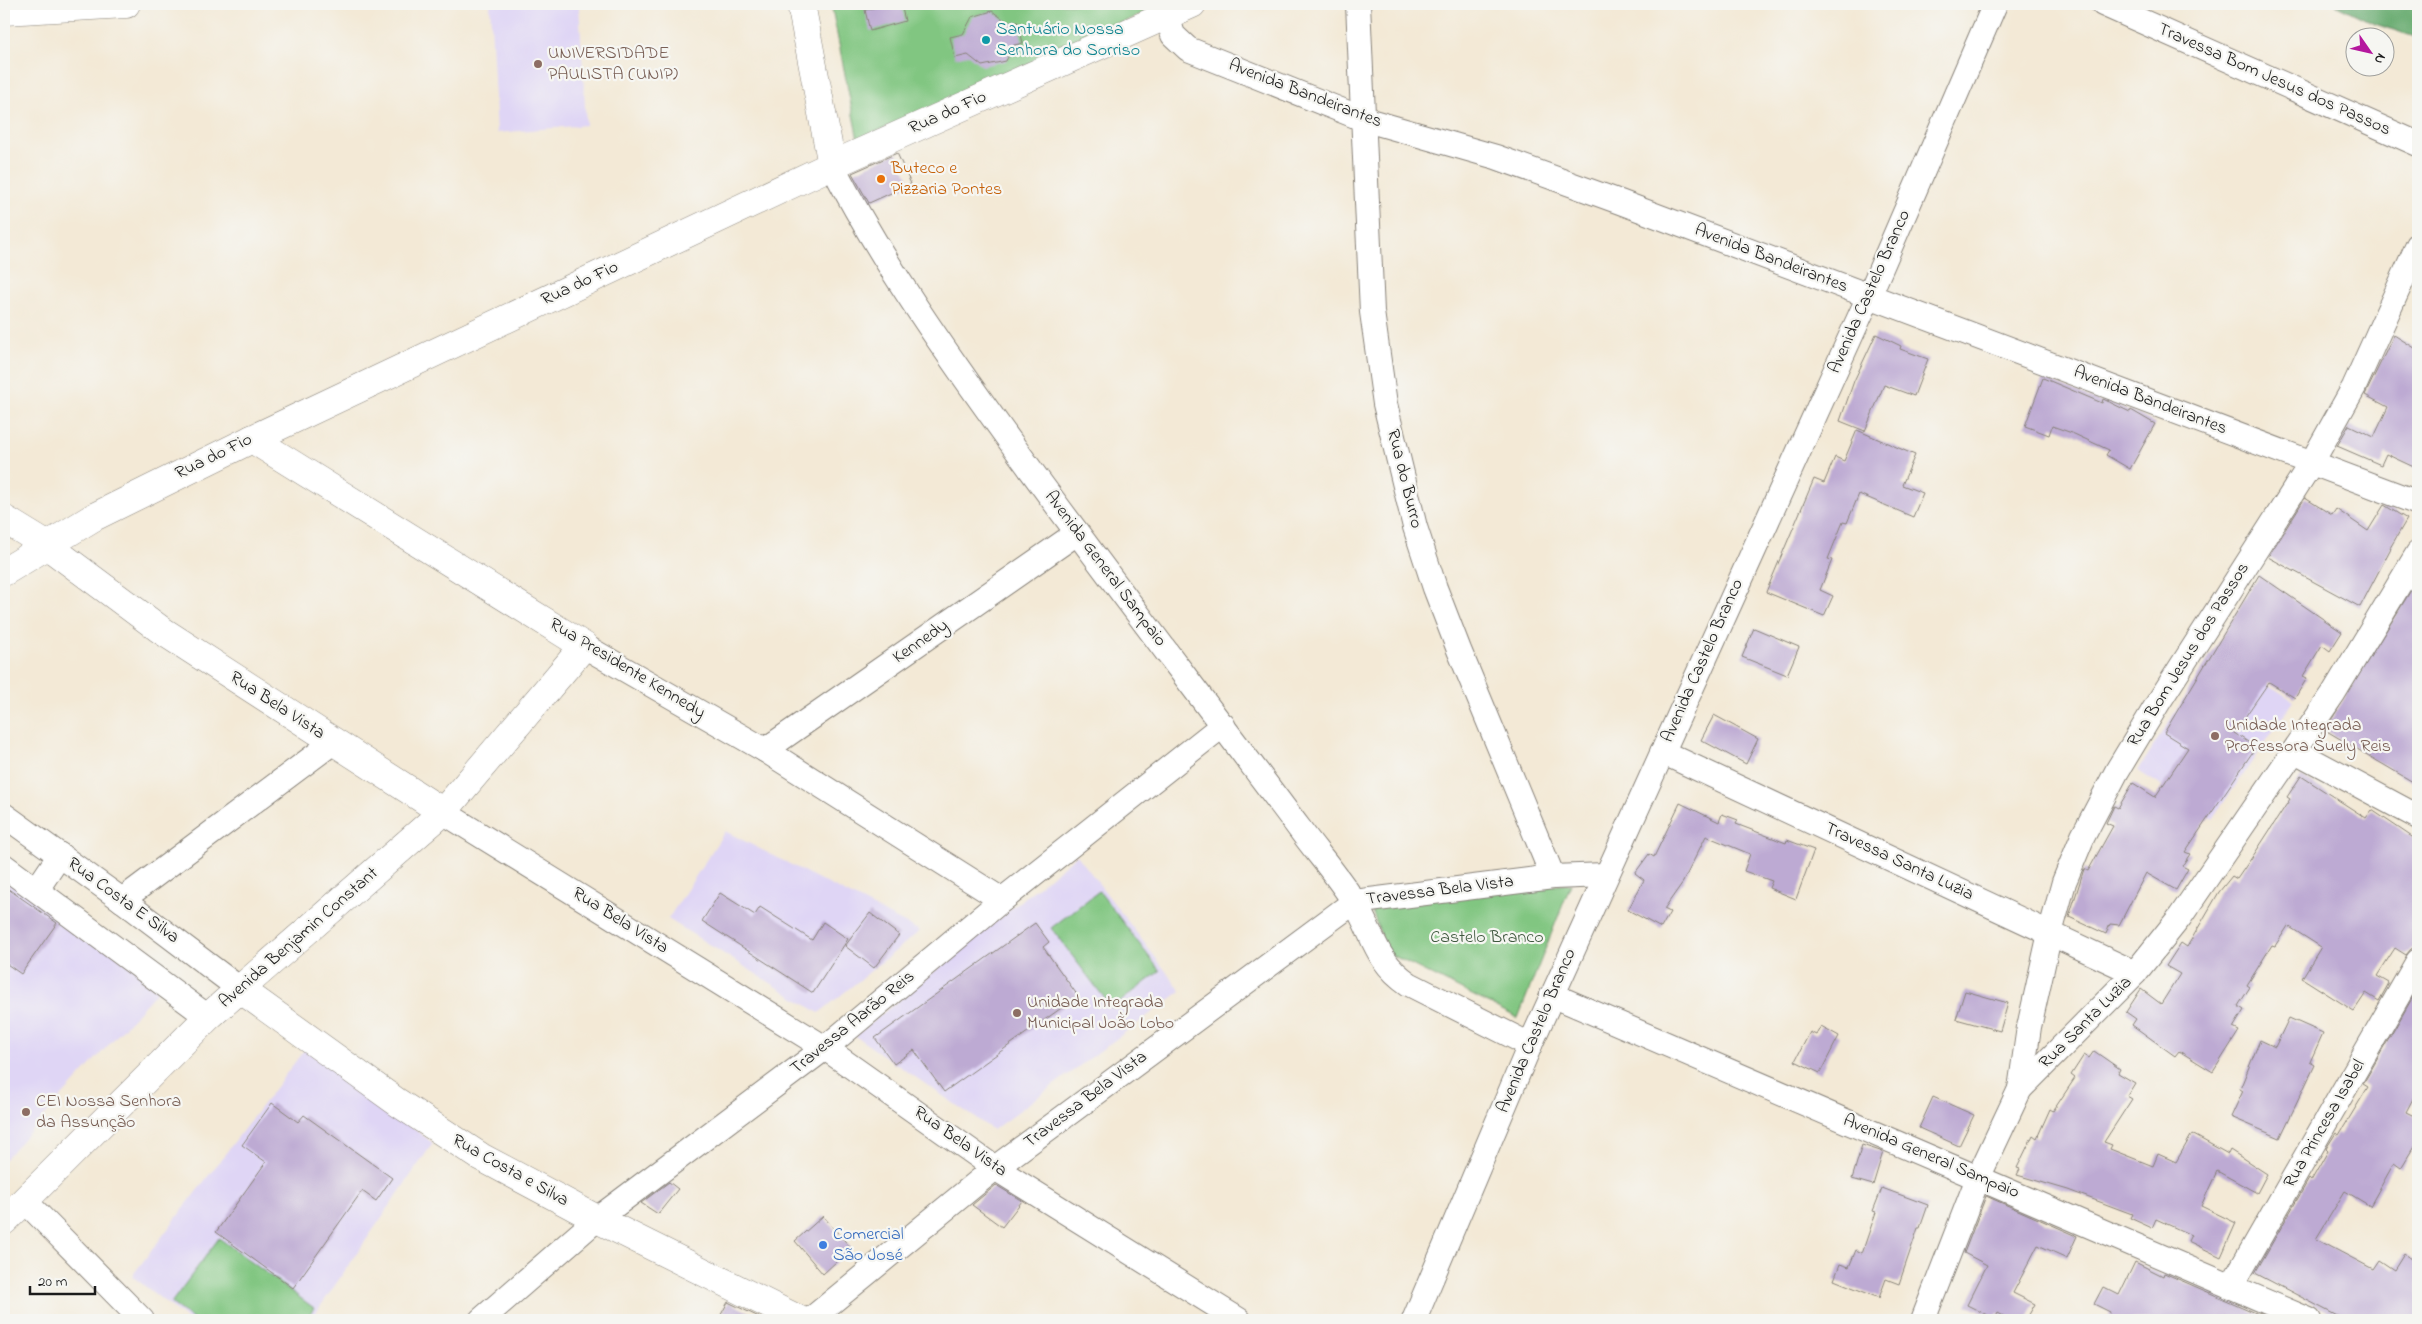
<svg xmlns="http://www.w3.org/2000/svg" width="2422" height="1324" font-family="'Indie Flower',sans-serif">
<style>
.built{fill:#dfd5f5}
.green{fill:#81c681;stroke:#4e714e}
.forest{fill:#68ab6f;stroke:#426446}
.building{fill:#bdaad3}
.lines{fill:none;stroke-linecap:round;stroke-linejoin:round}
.street-casing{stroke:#888279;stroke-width:26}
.secondary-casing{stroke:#888279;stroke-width:29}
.street{stroke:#fff;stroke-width:24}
.secondary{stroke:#fff;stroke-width:28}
.culture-dot{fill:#0f9aa8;stroke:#f6f6f2;stroke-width:2}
.education-dot{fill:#8d6e63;stroke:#f6f6f2;stroke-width:2}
.food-dot{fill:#e8710a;stroke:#f6f6f2;stroke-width:2}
.shop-dot{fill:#3f7fe0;stroke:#f6f6f2;stroke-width:2}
.labels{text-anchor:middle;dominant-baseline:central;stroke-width:4.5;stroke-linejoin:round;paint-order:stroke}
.culture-label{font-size:18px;fill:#0d838f;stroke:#f6f6f2;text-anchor:start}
.education-label{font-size:18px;fill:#785e54;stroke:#f6f6f2;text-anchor:start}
.street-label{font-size:18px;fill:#1c1c1c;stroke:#f6f6f2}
.food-label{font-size:18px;fill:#c56008;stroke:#f6f6f2;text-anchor:start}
.park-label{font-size:18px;fill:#3f583f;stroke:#f6f6f2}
.shop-label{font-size:18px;fill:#366cbe;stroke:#f6f6f2;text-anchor:start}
</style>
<rect width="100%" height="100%" fill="#f6f6f2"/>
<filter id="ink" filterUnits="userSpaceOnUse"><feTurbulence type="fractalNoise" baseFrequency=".02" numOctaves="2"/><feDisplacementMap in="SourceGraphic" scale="10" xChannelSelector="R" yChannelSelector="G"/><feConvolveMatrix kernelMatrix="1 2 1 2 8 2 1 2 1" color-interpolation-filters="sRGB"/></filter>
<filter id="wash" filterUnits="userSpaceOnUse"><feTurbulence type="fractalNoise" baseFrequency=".0096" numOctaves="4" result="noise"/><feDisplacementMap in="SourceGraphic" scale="20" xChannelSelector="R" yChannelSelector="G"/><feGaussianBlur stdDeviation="1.12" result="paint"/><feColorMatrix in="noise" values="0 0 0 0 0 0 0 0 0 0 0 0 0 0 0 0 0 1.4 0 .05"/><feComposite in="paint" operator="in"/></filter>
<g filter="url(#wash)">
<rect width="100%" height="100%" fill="#f3e9d6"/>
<g class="built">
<path d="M490,4H579L586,125L497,133Z"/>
<path d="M2214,650L2294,701L2213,818L2138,771Z"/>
<path d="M725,831L920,931L819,1013L668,919Z"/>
<path d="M1077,855L1181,991L993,1130L855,1036Z"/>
<path d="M4,873L161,987L4,1160Z"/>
<path d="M305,1049L433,1143L311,1320H188L132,1276Z"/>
</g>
<g class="green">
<path d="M831,4H1105L1151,10L858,140Z"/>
<path d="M1571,884L1518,1018L1388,953L1368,901Z"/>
<path d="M1099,891L1160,971L1112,1008L1051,928Z"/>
<path d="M219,1238L314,1308L305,1320H194L171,1303Z"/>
</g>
<path class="forest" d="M2335,4H2418V38L2375,24Z"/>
<g id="blocks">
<g class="building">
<path d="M889,4H901L905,21L870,31L865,10Z"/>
<path d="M992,11L1010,24L1018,22L1023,43L1014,45L1006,61L982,66L968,55L955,58L950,37L963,34L972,17Z"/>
<path d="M897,153L911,184L869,203L852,173Z"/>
<path d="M1876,334L1901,346L1900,349L1928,359L1914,396L1884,385L1865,431L1840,421L1854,381Z"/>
<path d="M2394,335L2418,350V469L2386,454L2381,465L2337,446L2349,425L2374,437L2388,407L2365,395Z"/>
<path d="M2043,378L2102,403L2103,399L2130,412L2131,410L2155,424L2130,469L2106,455L2109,450L2072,433L2052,426L2049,435L2025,426Z"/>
<path d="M1857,430L1915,455L1902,485L1923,493L1913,517L1859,494L1847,523L1843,522L1828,559L1832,560L1820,590L1833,596L1824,616L1766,592L1814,479L1824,483L1835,457L1844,461Z"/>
<path d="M2305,498L2332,515L2336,509L2368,531L2384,505L2407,519L2390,548H2391L2360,607L2268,557Z"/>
<path d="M2259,575L2342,632L2330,651L2322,645L2303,676L2307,678L2295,698L2269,682L2234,733L2256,747L2185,852L2190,854L2182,866L2188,869L2176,890L2146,873L2119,925L2110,924L2106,934L2069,917L2084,869L2088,871L2113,826L2106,823L2114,806L2118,808L2133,783L2155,797L2188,748L2164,733Z"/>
<path d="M2418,579V785L2325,730Z"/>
<path d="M1754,628L1799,647L1787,675L1742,657Z"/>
<path d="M1714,715L1758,739L1746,764L1701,740Z"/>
<path d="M2301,776L2366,818L2372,810L2418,841V947L2411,949L2406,955L2395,948L2377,976L2389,983L2379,1001L2366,993L2354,1011L2302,978L2321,947L2288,926L2275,946L2272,945L2247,985L2250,987L2238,1006L2244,1010L2233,1028L2239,1031L2213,1072L2179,1051L2175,1056L2132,1025L2136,1019L2126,1012L2141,989L2161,1004L2180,974L2166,966L2181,943L2187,947L2219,892L2232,876L2237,879L2255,853L2290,799L2287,797Z"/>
<path d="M1680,803L1719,822L1722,814L1738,820L1736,824L1786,843L1787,840L1814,850L1796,899L1769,888L1772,881L1744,871L1750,854L1706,836L1683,882L1664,909L1670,912L1661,928L1628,910L1644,880L1635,873L1649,854L1654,857Z"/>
<path d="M4,886L57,923L21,974L4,962Z"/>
<path d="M720,893L755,915L760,907L812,940L823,922L848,939L813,993L702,921Z"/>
<path d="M870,913L899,935L874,968L845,946Z"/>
<path d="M1035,923L1049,942L1043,947L1078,996L944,1092L914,1050L894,1064L875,1038Z"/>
<path d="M2418,988V1089L2406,1112L2418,1118V1140L2401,1168L2394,1163L2370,1206L2345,1191L2316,1239L2373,1269L2379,1260L2394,1270L2404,1254L2418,1264V1320H2345L2255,1273L2309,1179L2311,1181L2328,1151L2326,1149L2327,1147L2336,1133L2339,1135L2368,1087L2363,1084Z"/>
<path d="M1965,991L2008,1003L2000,1031L1956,1019Z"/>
<path d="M2289,1018L2323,1033L2310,1062L2315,1065L2280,1138L2231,1117L2243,1091L2240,1089L2260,1040L2275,1047Z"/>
<path d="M1821,1026L1839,1036L1820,1073L1795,1061L1810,1032L1816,1035Z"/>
<path d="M2094,1051L2120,1069L2118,1073L2135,1083L2127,1096L2132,1099L2104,1142L2112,1145L2110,1149L2153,1166L2158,1154L2176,1162L2192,1134L2228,1154L2230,1150L2267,1174L2257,1193L2217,1171L2201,1206L2236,1223L2221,1257L2188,1241L2191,1235L2156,1219L2152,1228L2130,1218L2132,1214L2068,1190L2017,1175L2020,1169L2017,1168L2033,1135L2037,1138L2050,1109L2053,1111L2075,1078L2071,1075L2084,1055L2089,1058Z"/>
<path d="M1933,1097L1974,1115L1959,1146L1919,1128Z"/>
<path d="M272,1103L298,1122L304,1115L392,1178L376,1201L362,1191L293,1288L216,1232L266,1162L242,1145Z"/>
<path d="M1862,1145L1883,1152L1873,1185L1852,1179Z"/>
<path d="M669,1182L678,1189L658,1214L641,1203Z"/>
<path d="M996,1185L1022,1201L1002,1227L972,1205Z"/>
<path d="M1882,1188L1928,1205L1920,1228H1918L1899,1284L1886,1279L1879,1298L1834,1280L1840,1264L1849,1267L1856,1250L1862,1253L1876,1212L1873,1211Z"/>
<path d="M1986,1196L2077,1236L2067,1258L2038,1245L2013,1293L2035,1304L2026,1320H2011L1998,1313L1995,1319L1967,1305L1987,1265L1964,1253Z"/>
<path d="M823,1216L851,1248L823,1274L795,1241Z"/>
<path d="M2135,1262L2163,1276L2164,1273L2272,1320H2118L2109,1316L2110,1312L2094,1304L2103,1287L2119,1295Z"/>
<path d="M728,1302L765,1320H718Z"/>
</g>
</g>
</g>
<g filter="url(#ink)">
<use href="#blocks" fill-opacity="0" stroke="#888279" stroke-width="1"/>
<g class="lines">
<g class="street-casing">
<g id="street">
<path d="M1358,4L1372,312L1385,404L1415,527L1435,588L1459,650L1553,877L1605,875"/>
<path d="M2103,4L2418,144"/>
<path d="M1167,15L1173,35L1188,49L1363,119L1496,157L1620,202L2418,503"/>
<path d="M832,165C883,264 947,354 1012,444C1106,574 1204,700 1299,828C1317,853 1338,876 1354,902C1374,934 1374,960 1409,984L1530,1045"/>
<path d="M584,646L765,750L1002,900"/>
<path d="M765,750L1077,533"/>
<path d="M2295,751L2418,817"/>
<path d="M1662,752L2135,973"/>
<path d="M443,812L825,1048L995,1168L1239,1320"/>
<path d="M4,815L122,900L240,989"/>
<path d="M4,866L208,1017"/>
<path d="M37,889L60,855"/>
<path d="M122,900L332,743"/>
<path d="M1552,995L2309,1320"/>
<path d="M2020,1089L2029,1027L2050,933L2064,882L2083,836L2117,771L2158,703L2312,462L2354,387L2418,245"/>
<path d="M24,1200L142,1320"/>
<path d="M2231,1287L2418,961"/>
<path d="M481,1320L597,1219L825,1048L1002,900L1223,725"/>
<path d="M810,1320L995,1168L1354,902L1553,877"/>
<path d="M1414,1320L1530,1045L1869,296L1995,4"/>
<path d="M1923,1320L1978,1178L2020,1089L2135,973L2180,917L2333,694L2418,553"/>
</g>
</g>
<g class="secondary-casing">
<g id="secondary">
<path d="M801,4L832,165"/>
<path d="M4,11L126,4"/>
<path d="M4,519L48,546L161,630L443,812"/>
<path d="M4,572L94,517L252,439L832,165L1192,4"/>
<path d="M240,989L397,1102L481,1157L597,1219L800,1320"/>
<path d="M4,1221L208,1017L443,812L584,646L252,439"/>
</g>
</g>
<use href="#street" class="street"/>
<use href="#secondary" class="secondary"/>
</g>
</g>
<circle class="culture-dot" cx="986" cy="40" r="5"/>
<g class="education-dot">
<circle cx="538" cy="64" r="5"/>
<circle cx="2215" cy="736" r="5"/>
<circle cx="1017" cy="1013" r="5"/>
<circle cx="26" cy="1112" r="5"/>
</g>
<circle class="food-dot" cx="881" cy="179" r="5"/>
<circle class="shop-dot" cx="823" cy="1245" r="5"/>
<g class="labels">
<g class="culture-label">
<text x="996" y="30">Santuário Nossa<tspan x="996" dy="21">Senhora do Sorriso</tspan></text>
</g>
<g class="education-label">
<text x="548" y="54">UNIVERSIDADE<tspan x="548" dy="21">PAULISTA (UNIP)</tspan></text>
<text x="2225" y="726">Unidade Integrada<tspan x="2225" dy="21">Professora Suely Reis</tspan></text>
<text x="1027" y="1003">Unidade Integrada<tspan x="1027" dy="21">Municipal João Lobo</tspan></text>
<text x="36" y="1102">CEI Nossa Senhora<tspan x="36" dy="21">da Assunção</tspan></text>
</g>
<g class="street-label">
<text transform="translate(2274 80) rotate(24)">Travessa Bom Jesus dos Passos</text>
<text transform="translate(1305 94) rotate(21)">Avenida Bandeirantes</text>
<text transform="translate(948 113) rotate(-24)">Rua do Fio</text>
<text transform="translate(1771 259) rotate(21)">Avenida Bandeirantes</text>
<text transform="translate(580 284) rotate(-25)">Rua do Fio</text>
<text transform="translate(1870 292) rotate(-66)">Avenida Castelo Branco</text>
<text transform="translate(2150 401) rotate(21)">Avenida Bandeirantes</text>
<text transform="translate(214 457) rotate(-26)">Rua do Fio</text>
<text transform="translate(1404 479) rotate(76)">Rua do Burro</text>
<text transform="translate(1105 569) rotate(53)">Avenida General Sampaio</text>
<text transform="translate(921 642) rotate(-35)">Kennedy</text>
<text transform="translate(2189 655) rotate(-58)">Rua Bom Jesus dos Passos</text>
<text transform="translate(1703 661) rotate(-66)">Avenida Castelo Branco</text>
<text transform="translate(627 669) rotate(31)">Rua Presidente Kennedy</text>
<text transform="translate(277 706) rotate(33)">Rua Bela Vista</text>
<text transform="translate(1899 862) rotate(25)">Travessa Santa Luzia</text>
<text transform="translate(1440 891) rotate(-7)">Travessa Bela Vista</text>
<text transform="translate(123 901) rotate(36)">Rua Costa E Silva</text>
<text transform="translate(620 921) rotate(32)">Rua Bela Vista</text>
<text transform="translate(299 938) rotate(-41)">Avenida Benjamin Constant</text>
<text transform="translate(853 1023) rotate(-39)">Travessa Aarão Reis</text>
<text transform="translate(2086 1023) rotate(-45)">Rua Santa Luzia</text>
<text transform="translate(1537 1031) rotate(-67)">Avenida Castelo Branco</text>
<text transform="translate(1086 1100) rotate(-37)">Travessa Bela Vista</text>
<text transform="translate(2325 1124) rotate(-60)">Rua Princesa Isabel</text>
<text transform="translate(960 1142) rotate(35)">Rua Bela Vista</text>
<text transform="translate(1931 1157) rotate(23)">Avenida General Sampaio</text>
<text transform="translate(510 1171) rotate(29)">Rua Costa e Silva</text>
</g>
<g class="food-label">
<text x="891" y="169">Buteco e<tspan x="891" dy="21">Pizzaria Pontes</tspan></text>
</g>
<g class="park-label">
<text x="1487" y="938">Castelo Branco</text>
</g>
<g class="shop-label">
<text x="833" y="1235">Comercial<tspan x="833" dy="21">São José</tspan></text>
</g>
</g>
<rect width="2422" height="1324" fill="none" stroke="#f6f6f2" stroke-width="20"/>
<g transform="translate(2370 52) rotate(124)"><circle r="24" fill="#f6f6f2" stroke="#9f9f9c"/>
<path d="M0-4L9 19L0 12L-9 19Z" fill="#b5179e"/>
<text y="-8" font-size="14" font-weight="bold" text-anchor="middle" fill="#1c1c1c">N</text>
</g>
<path d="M30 1286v8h65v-8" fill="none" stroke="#1c1c1c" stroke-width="2.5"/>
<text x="38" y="1286" font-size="15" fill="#1c1c1c" stroke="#f6f6f2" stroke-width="4" paint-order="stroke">20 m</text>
</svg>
